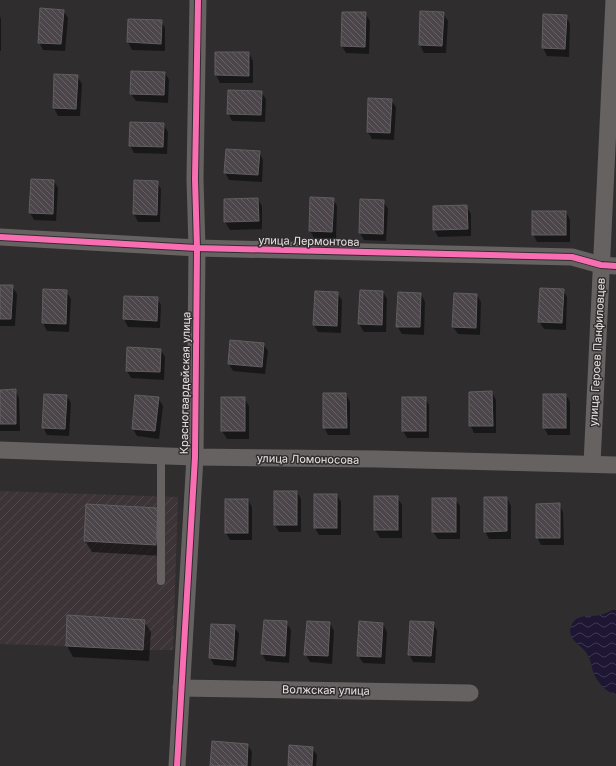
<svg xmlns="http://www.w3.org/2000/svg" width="616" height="766" font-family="Inter,sans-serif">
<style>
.industrial{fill:url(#industrial-furrows)}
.water{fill:url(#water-waves)}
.shadow{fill:#0007}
.building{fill:url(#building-back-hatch);stroke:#605e60}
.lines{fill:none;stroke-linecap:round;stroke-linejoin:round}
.service{stroke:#676262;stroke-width:8}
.minor{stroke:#676262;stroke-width:17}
.cycleway-casing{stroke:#312c2e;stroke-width:8}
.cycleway{stroke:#f96db3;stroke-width:6}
.labels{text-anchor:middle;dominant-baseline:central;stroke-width:3;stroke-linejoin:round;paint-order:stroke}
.street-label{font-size:11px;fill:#e8e4e6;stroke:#312c2e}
</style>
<defs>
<pattern id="industrial-furrows" width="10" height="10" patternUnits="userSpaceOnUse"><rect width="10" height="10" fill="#3d3438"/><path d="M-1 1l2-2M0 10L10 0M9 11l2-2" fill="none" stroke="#50484b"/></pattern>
<pattern id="water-waves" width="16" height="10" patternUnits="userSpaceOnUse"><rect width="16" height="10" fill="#1e1633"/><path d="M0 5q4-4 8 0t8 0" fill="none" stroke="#3f3851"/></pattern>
<pattern id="building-back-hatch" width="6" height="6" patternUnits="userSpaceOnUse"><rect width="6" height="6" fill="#4c464b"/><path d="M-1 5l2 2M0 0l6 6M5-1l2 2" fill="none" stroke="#666165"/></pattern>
</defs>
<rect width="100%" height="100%" fill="#302d2e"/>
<path class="industrial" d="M0,491L178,497L173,650H143L66,646L0,644Z"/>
<path class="water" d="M612,610H616V695C606,692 599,684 594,674C591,666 591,658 585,651C581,646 574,643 571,635C569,630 571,625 574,621C580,614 592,617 601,615C604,614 608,612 612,610Z"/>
<g class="shadow">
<path d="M63,11L68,18L65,51L43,50L39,42Z"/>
<path d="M421,12L443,13L448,21L446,53H424L420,45Z"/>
<path d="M365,13L370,21L369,54L346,53L342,46Z"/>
<path d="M544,15L566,16L570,24L569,57L547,56L543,48Z"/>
<path d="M0,16L1,19V51H0Z"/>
<path d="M129,20L161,21L165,28V51L132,50L128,42Z"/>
<path d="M216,53H249L253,61V83H220L216,75Z"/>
<path d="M165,73L169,80L168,103L136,101L131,94Z"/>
<path d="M77,76L82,84L80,116H58L54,108Z"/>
<path d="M261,92L266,99L265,122L232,121L228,113Z"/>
<path d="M391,100L396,107L394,140L372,139L368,132Z"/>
<path d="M163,124L168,132L167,154L134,153L130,145Z"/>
<path d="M259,152L263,160L262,182L229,180L225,173Z"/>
<path d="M54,181L58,188L56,221L34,220L30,213Z"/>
<path d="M157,182L161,189L160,222H138L134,214Z"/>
<path d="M225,199H258L262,206V229L230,230L225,222Z"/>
<path d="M333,199L337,206L336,239L314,238L310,231Z"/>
<path d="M383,201L388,209L386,241L364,240L360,233Z"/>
<path d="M466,206L471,214V236L438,237L434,229Z"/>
<path d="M566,212L570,220V242H537L533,234Z"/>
<path d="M0,286H12L17,294L15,326H0Z"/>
<path d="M44,290L66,291L71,299L69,332L47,331L43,323Z"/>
<path d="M563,290L567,297L566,330L544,329L539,321Z"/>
<path d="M383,292L387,299L386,332H364L359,324Z"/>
<path d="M337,293L342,300L341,333L318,332L314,325Z"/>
<path d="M421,294L425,302L424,335L402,334L397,326Z"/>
<path d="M477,295L481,302L480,335L458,334L453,327Z"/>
<path d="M125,297L157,298L161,305L160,328L128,327L124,319Z"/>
<path d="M263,344L268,351L265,374L233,371L229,364Z"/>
<path d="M161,350L165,357L164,380L131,378L127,371Z"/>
<path d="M15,390L19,398L20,431H0V391Z"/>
<path d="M492,392L496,400V433H474L470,425Z"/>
<path d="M346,394L350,402V435H328L324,427Z"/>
<path d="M566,395L570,402V435H548L544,428Z"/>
<path d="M67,396L71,403L69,436L47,435L43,427Z"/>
<path d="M158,398L163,406L159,439L137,436L133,429Z"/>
<path d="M222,398H244L249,406V439H227L222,431Z"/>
<path d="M425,398L429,405V438H407L403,431Z"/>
<path d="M297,492L301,499V532H279L275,525Z"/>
<path d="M337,495L341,502V535H319L315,528Z"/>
<path d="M375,497H397L402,505V538H380L375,530Z"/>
<path d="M507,498L511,506V539H489L485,531Z"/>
<path d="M455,499L460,506V539H438L433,532Z"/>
<path d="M248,500L252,507V540H230L226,533Z"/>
<path d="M559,504L563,512L564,545H541L537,537Z"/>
<path d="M158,509L162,556L92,552L85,541Z"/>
<path d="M144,621L151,632L149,661L73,657L67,646Z"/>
<path d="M286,622L291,630L289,663L266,661L262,654Z"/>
<path d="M330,623L334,631L332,664L310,662L306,655Z"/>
<path d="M433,623L437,631L435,663L413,662L409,654Z"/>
<path d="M383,624L387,632L385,664L363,663L358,655Z"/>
<path d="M234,626L239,634L236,667L214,665L210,658Z"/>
<path d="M248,745L252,752L251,766H211Z"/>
<path d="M312,748L317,755L316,766H289Z"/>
</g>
<g class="building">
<path d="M40,8L64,10L61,44L38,43Z"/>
<path d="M420,11L444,12L442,46L419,45Z"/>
<path d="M342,12H366L365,47L341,46Z"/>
<path d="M543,14L567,15L565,49L542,48Z"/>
<path d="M128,19L162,20L161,44L127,42Z"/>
<path d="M215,52H249V76L215,75Z"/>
<path d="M131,71L165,72L164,95L130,94Z"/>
<path d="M54,74L78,75L76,109L53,108Z"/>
<path d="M228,90L262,91L261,115L227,114Z"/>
<path d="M368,98L392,99L390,133L367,132Z"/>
<path d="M130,122L164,123L163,147L129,146Z"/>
<path d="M226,149L260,151L258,175L224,173Z"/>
<path d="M31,179L54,180L53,214L29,213Z"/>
<path d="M134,180L158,181L157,215L133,214Z"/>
<path d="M310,197L334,198L332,232L309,231Z"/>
<path d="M258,198L259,221L224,222V199Z"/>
<path d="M360,199L384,200L383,234L359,233Z"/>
<path d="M467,205L468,229L433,230V206Z"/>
<rect x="532" y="211" width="34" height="24"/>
<path d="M0,285H13L11,319H0Z"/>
<path d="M540,288L564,289L562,323L538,322Z"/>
<path d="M43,289L67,290L66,324L42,323Z"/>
<path d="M360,290L383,291L382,325L358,324Z"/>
<path d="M315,291L338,292L337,326L313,325Z"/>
<path d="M398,292L421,293L420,327H396Z"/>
<path d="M454,293L477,294L476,328L452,327Z"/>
<path d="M124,296L158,297L157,321L123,319Z"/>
<path d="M230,340L264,343L262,367L228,364Z"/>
<path d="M127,347L161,349L160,372L126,371Z"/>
<path d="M16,389V424H0V390Z"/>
<path d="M492,391L493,426H469V392Z"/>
<path d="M323,393H346L347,428H323Z"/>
<path d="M44,394L67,395L65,429L42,428Z"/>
<rect x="543" y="394" width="23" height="34"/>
<path d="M135,395L159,397L155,431L132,429Z"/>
<rect x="221" y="397" width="24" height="34"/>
<rect x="402" y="397" width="24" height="34"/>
<rect x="274" y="491" width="23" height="34"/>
<rect x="314" y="494" width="23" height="34"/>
<rect x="374" y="496" width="24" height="34"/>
<path d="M484,497H507V531L484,532Z"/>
<rect x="432" y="498" width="24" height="34"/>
<rect x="225" y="499" width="23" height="34"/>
<path d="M560,503V538H536V504Z"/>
<path d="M86,504L158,508L156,545L84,541Z"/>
<path d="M67,615L145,620L143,650L66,646Z"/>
<path d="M264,620L287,621L285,656L261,654Z"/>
<path d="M307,621L330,622L328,656L304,655Z"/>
<path d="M359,621L383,623L381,657L357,656Z"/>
<path d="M410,621L434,622L431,656L408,655Z"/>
<path d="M211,624L235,625L233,660L209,658Z"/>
<path d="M212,741L248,744L247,766H210Z"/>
<path d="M289,745L313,747L312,766H288Z"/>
</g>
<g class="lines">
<path class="service" d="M161,581V456"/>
<g class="minor">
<path d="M0,237L197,248L572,257L601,265L616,266"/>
<path d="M0,450L195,457L377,459L616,465"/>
<path d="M592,464L614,0"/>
<path d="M181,688L470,693"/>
<path d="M177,766L195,457L197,248L195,179L198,0"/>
</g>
<g class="cycleway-casing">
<g id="cycleway">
<path d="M0,237L197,248L572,257L601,265L616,266"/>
<path d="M177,766L195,457L197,248L195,179L198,0"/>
</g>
</g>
<use href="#cycleway" class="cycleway"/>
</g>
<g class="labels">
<g class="street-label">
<text transform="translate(309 241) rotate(1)">улица Лермонтова</text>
<text transform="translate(597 352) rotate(-87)">улица Героев Панфиловцев</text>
<text transform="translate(185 383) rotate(-89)">Красногвардейская улица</text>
<text transform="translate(308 459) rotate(1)">улица Ломоносова</text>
<text transform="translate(326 690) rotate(1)">Волжская улица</text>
</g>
</g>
</svg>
